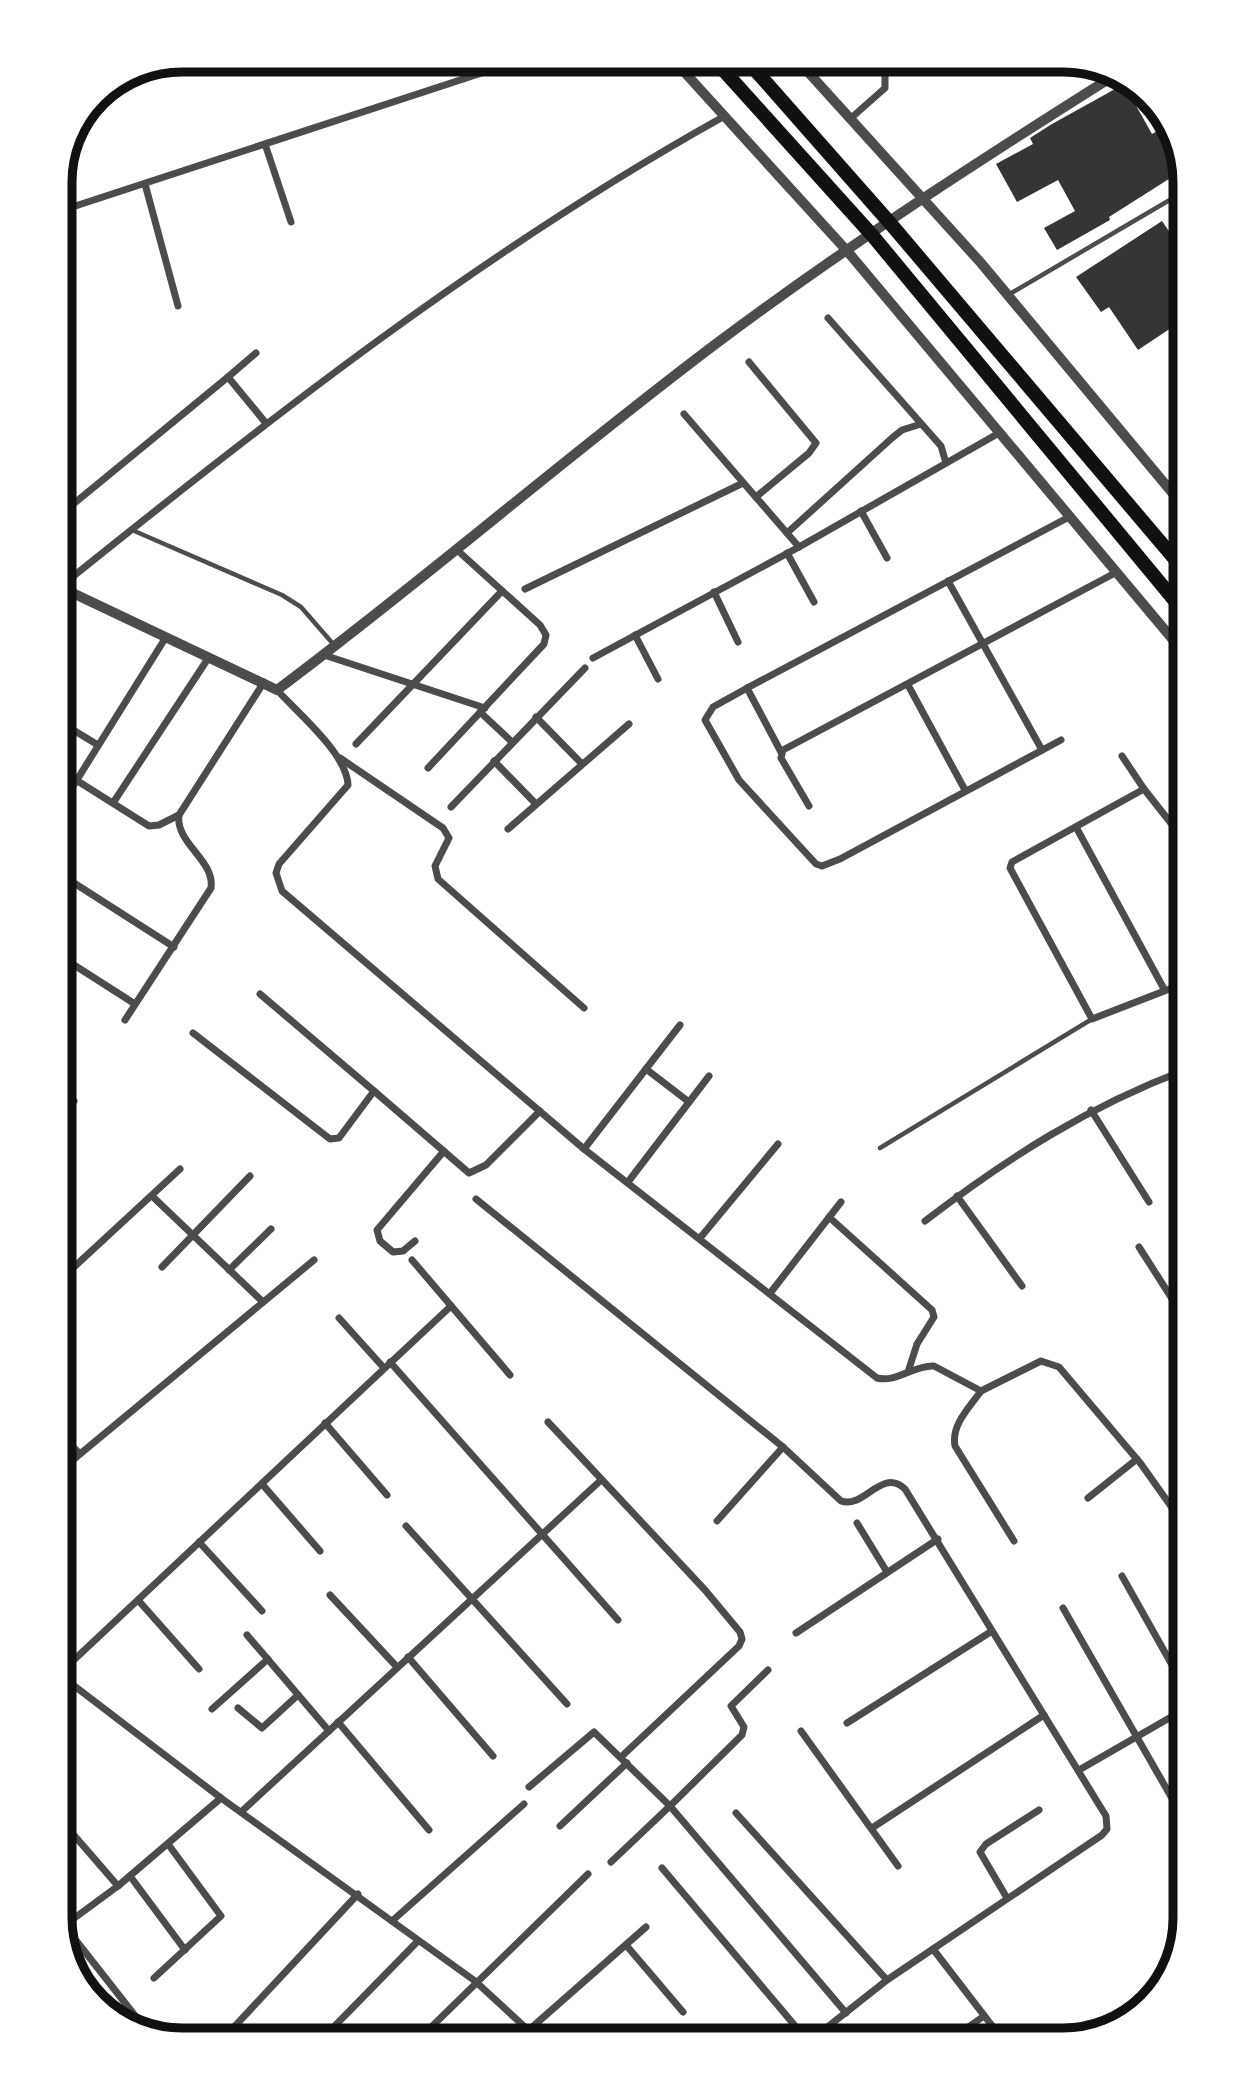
<svg xmlns="http://www.w3.org/2000/svg" width="1245" height="2100" font-family="Lato,sans-serif">
<style>
.building{fill:#353535}
.lines{fill:none;stroke-linecap:round;stroke-linejoin:round}
.service{stroke:#4c4c4c;stroke-width:4.5}
.minor{stroke:#4c4c4c;stroke-width:7}
.tertiary{stroke:#4c4c4c;stroke-width:10}
.primary{stroke:#111;stroke-width:14}
.rim{fill:none;stroke:#111;stroke-width:9}
</style>
<rect width="100%" height="100%" fill="#fff"/>
<g class="building">
<path d="M1124,84L1152,134L1170,124L1173,128L1186,186L1179,189L1172,177L1109,217L1110,220L1057,250L1044,228L1075,211L1058,180L1017,202L996,164L1033,144L1030,138L1052,124Z"/>
<path d="M1162,221L1186,256V318L1138,350L1109,307L1101,312L1076,277Z"/>
</g>
<g class="lines">
<g class="service">
<path d="M190,73L202,68"/>
<path d="M1008,295L1185,191"/>
<path d="M132,530L282,595L301,607L334,645"/>
<path d="M880,1148L1092,1019"/>
</g>
<g class="minor">
<path d="M850,119L885,88V76L878,62"/>
<path d="M265,144L291,222"/>
<path d="M145,184L178,306"/>
<path d="M60,211L506,65"/>
<path d="M828,318L941,446L946,463"/>
<path d="M749,362L816,443L809,453L756,497"/>
<path d="M228,377L256,353"/>
<path d="M684,414L799,547"/>
<path d="M861,511L887,558"/>
<path d="M60,515L228,377L265,422"/>
<path d="M787,533L892,438L902,430L921,424"/>
<path d="M787,553L814,602"/>
<path d="M948,581L1042,750"/>
<path d="M60,587C271,417 486,249 723,117"/>
<path d="M525,589L743,483"/>
<path d="M714,592L738,642"/>
<path d="M635,635L658,679"/>
<path d="M324,655L485,708"/>
<path d="M593,658L799,547L999,433"/>
<path d="M908,685L965,790"/>
<path d="M747,688L781,752"/>
<path d="M277,690C298,713 347,754 348,785L279,864L276,873L282,891L584,1149L877,1378C896,1383 914,1365 934,1366L981,1391L1041,1361L1059,1367L1141,1464L1185,1526"/>
<path d="M480,712L512,742"/>
<path d="M536,717L582,764"/>
<path d="M60,722L98,745"/>
<path d="M1061,740L840,859L822,866L816,864L739,780L705,720L713,707L749,687L1069,517"/>
<path d="M356,744L502,591"/>
<path d="M1122,756L1144,789"/>
<path d="M340,758L443,828L449,838L435,866L438,879L584,1008"/>
<path d="M494,761L536,804"/>
<path d="M428,768L544,644L546,635L540,625L457,550"/>
<path d="M76,780L149,826L159,825L179,815"/>
<path d="M113,803L209,657"/>
<path d="M809,806L781,758L783,750L1115,573"/>
<path d="M60,807L166,637"/>
<path d="M451,807L585,668"/>
<path d="M1076,827L1164,989"/>
<path d="M508,829L629,724"/>
<path d="M60,874L174,947"/>
<path d="M1177,911L1185,907"/>
<path d="M60,956L135,1004"/>
<path d="M1185,983L1092,1019L1010,868L1012,862L1144,789L1185,841"/>
<path d="M260,994L374,1091"/>
<path d="M125,1020L211,888C215,860 175,843 179,815L264,682"/>
<path d="M193,1033L330,1139L339,1138L374,1091L469,1173L486,1165L540,1111"/>
<path d="M646,1069L689,1102"/>
<path d="M60,1088L74,1101"/>
<path d="M1091,1110L1149,1202"/>
<path d="M584,1149L680,1025"/>
<path d="M628,1182L709,1076"/>
<path d="M152,1196L263,1302"/>
<path d="M957,1196L1022,1286"/>
<path d="M476,1199L783,1447L841,1501C865,1509 881,1467 905,1489L1106,1816L1107,1829L1102,1835L887,1980L811,2040"/>
<path d="M829,1217L932,1310L934,1317L917,1344L908,1372"/>
<path d="M925,1221C1007,1158 1089,1106 1185,1070"/>
<path d="M700,1238L778,1144"/>
<path d="M415,1241L403,1251L393,1252L380,1241L377,1230L444,1151"/>
<path d="M1139,1247L1185,1319"/>
<path d="M412,1260L510,1375"/>
<path d="M162,1267L250,1176"/>
<path d="M229,1270L271,1229"/>
<path d="M60,1280L180,1169"/>
<path d="M771,1292L841,1202"/>
<path d="M339,1318L384,1368"/>
<path d="M390,1362L618,1620"/>
<path d="M981,1391C969,1408 951,1425 955,1446L1014,1541"/>
<path d="M548,1422L705,1590L740,1632L742,1639L739,1646L621,1757"/>
<path d="M325,1423L387,1495"/>
<path d="M80,1454L314,1260"/>
<path d="M60,1472L80,1454L60,1434"/>
<path d="M262,1484L320,1551"/>
<path d="M1088,1498L1137,1459"/>
<path d="M717,1521L783,1447"/>
<path d="M857,1523L887,1572"/>
<path d="M406,1526L567,1704"/>
<path d="M199,1542L262,1611"/>
<path d="M1122,1576L1185,1688"/>
<path d="M330,1595L397,1667"/>
<path d="M138,1600L199,1669"/>
<path d="M1063,1608L1185,1821"/>
<path d="M796,1633L938,1539"/>
<path d="M247,1635L329,1731"/>
<path d="M408,1657L493,1756"/>
<path d="M60,1673L451,1306"/>
<path d="M60,1675L221,1798L475,1981L539,2040"/>
<path d="M238,1708L262,1728L298,1695"/>
<path d="M212,1709L268,1659"/>
<path d="M338,1722L429,1830"/>
<path d="M847,1723L992,1631"/>
<path d="M801,1731L898,1866"/>
<path d="M1079,1770L1185,1709"/>
<path d="M529,1787L594,1732L670,1806L742,1735L744,1727L731,1706L768,1670"/>
<path d="M241,1812L600,1481"/>
<path d="M736,1813L887,1980"/>
<path d="M60,1819L118,1886"/>
<path d="M560,1826L627,1763"/>
<path d="M872,1828L1044,1715"/>
<path d="M611,1862L670,1806L846,2013"/>
<path d="M662,1868L807,2040"/>
<path d="M130,1876L185,1950"/>
<path d="M1007,1898L980,1852L986,1844L1039,1810"/>
<path d="M60,1920L147,2031"/>
<path d="M392,1921L524,1804"/>
<path d="M65,1925L118,1886L221,1798"/>
<path d="M626,1945L683,2012"/>
<path d="M933,1949L1003,2040"/>
<path d="M154,1978L221,1916L168,1844"/>
<path d="M530,2029L646,1927"/>
<path d="M601,2039L602,2040"/>
<path d="M222,2040L358,1894"/>
<path d="M321,2040L417,1942"/>
<path d="M418,2040L588,1874"/>
<path d="M726,2040L738,2031"/>
<path d="M950,2040L984,2016"/>
</g>
<g class="tertiary">
<path d="M799,62L981,263L1185,508"/>
<path d="M677,64L848,252L1185,654"/>
<path d="M60,587L277,690C427,578 568,455 717,343C845,247 980,160 1115,75"/>
</g>
<g class="primary">
<path d="M717,63L872,235L1185,613"/>
<path d="M749,63L890,223L1185,571"/>
</g>
</g>
<path d="M0 0H1245V2100H0ZM182 72H1063A110 110 0 0 1 1173 182V1918A110 110 0 0 1 1063 2028H182A110 110 0 0 1 72 1918V182A110 110 0 0 1 182 72Z" fill="#fff" fill-rule="evenodd"/>
<path class="rim" d="M182 72H1063A110 110 0 0 1 1173 182V1918A110 110 0 0 1 1063 2028H182A110 110 0 0 1 72 1918V182A110 110 0 0 1 182 72Z"/>
</svg>
